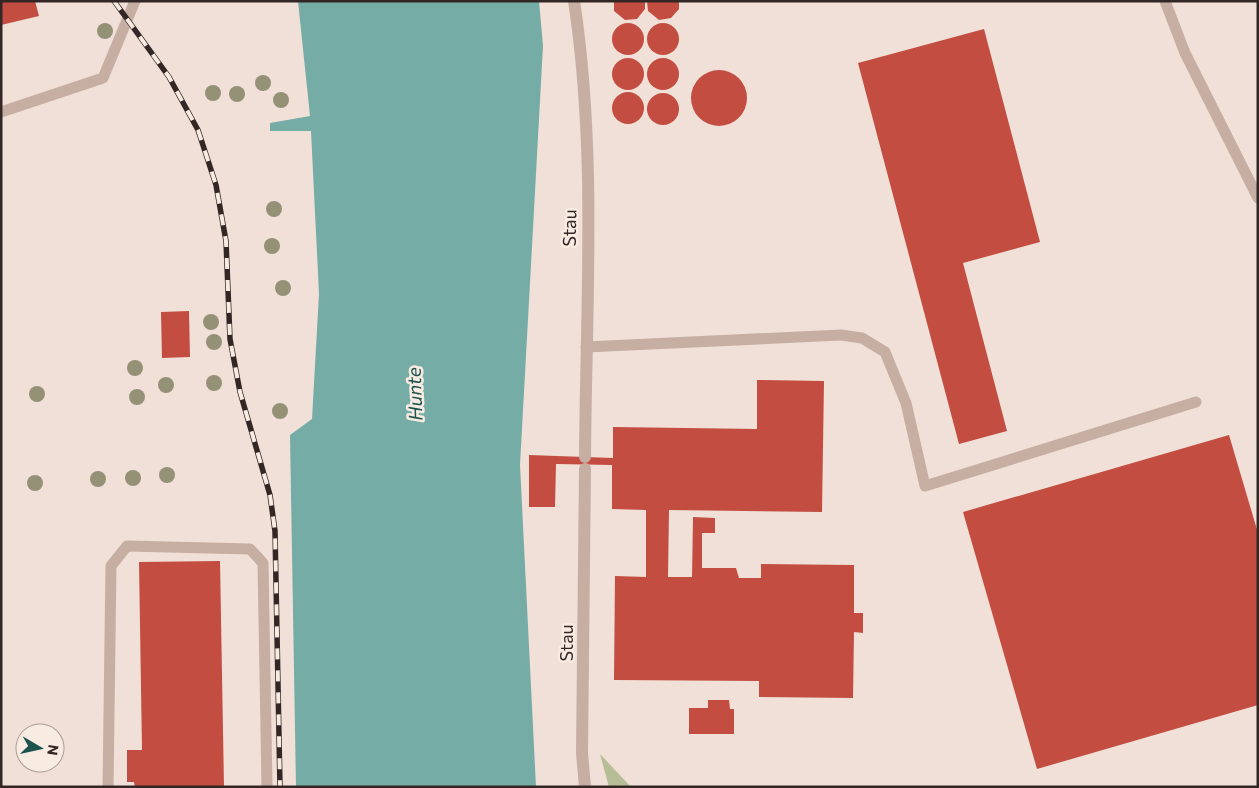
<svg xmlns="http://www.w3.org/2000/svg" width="1259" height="788" font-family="Commissioner,sans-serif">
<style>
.green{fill:#b7be97}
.water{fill:#76aca6}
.building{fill:#c44d41}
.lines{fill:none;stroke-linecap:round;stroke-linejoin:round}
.service{stroke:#c7aea3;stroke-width:11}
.minor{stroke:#c7aea3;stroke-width:12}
.rail-casing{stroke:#332725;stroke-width:5.5}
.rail{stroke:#f8ebe2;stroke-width:4;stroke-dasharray:11;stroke-linecap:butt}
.tree{fill:#949177}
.labels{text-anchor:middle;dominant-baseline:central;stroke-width:5;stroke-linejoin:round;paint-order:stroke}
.street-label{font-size:18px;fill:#332725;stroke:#f8ebe2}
.water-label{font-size:19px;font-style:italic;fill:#1c534e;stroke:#f8ebe2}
</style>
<rect width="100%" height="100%" fill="#f0e0d7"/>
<path class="green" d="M600,754L631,787H609Z"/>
<path class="water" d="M298,1H539L543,46L520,465L536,787H296L290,435L312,419L319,294L311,131H270V123L310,116Z"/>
<g class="building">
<path d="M1,1H35L39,16L1,25Z"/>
<path d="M614,1H645V9L637,19L625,20L614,11Z"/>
<path d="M647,1H679V9L671,18L659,20L648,11Z"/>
<circle cx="628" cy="39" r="16"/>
<circle cx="663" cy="39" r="16"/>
<path d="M984,29L1040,242L963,263L1007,431L959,444L858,63Z"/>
<circle cx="663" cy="74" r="16"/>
<circle cx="628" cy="74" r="16"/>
<circle cx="719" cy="98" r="28"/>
<circle cx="628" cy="108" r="16"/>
<circle cx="663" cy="109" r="16"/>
<path d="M189,311L190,357L162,358L161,312Z"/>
<path d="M757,380L824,381L822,512L669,510L668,577H692L693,517L715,518V533H702V568H736L739,578H761V564L854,565V613H863V633L854,632L853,698L759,697V681L614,680L615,576L646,577V510L612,509V465L556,464L555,507H529V455L613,458V427L757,429Z"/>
<path d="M1229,435L1258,533V705L1037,769L963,512Z"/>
<path d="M220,561L224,787H135L134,782H127V750H142L139,562Z"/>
<path d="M708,700H729L730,709H734V734H689V708H708Z"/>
</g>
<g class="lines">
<g class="service">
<path d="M1165,1L1185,53L1258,198"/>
<path d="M1,112L103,78L135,1"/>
<path d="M586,347L841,335L862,338L885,352L906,403L925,486L1196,402"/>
<path d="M108,787L111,566L127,546L250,549L263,563L267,787"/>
</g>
<g class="minor">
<path d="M574,1C597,151 586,306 585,457"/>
<path d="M585,469L582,753L585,787"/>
</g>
<g class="rail-casing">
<path id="rail" d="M114,1L169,77L198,130L216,185L226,241L230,339L240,392L270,495L275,531L280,787"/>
</g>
<use href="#rail" class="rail"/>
</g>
<g class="tree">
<circle cx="105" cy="31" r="8"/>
<circle cx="263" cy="83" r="8"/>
<circle cx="213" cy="93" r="8"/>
<circle cx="237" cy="94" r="8"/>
<circle cx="281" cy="100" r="8"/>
<circle cx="274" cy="209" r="8"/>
<circle cx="272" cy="246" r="8"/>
<circle cx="283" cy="288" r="8"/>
<circle cx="211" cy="322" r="8"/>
<circle cx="214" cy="342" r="8"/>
<circle cx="135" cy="368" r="8"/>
<circle cx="214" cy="383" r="8"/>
<circle cx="166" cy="385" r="8"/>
<circle cx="37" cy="394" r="8"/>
<circle cx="137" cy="397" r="8"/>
<circle cx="280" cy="411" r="8"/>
<circle cx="167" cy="475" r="8"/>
<circle cx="133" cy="478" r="8"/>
<circle cx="98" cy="479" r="8"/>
<circle cx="35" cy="483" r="8"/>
</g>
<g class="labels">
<g class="street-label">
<text transform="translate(569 228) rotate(-89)">Stau</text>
<text transform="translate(566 643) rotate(-90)">Stau</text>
</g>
<g class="water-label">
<text transform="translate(414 394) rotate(-92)">Hunte</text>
</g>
</g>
<rect width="1259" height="788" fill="none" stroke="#332725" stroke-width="5"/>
<g transform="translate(40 748) rotate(99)"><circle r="24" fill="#f8ebe2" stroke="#a99d96"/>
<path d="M0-4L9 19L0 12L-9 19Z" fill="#1c534e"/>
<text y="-8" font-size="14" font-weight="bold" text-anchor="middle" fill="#332725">N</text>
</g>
</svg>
